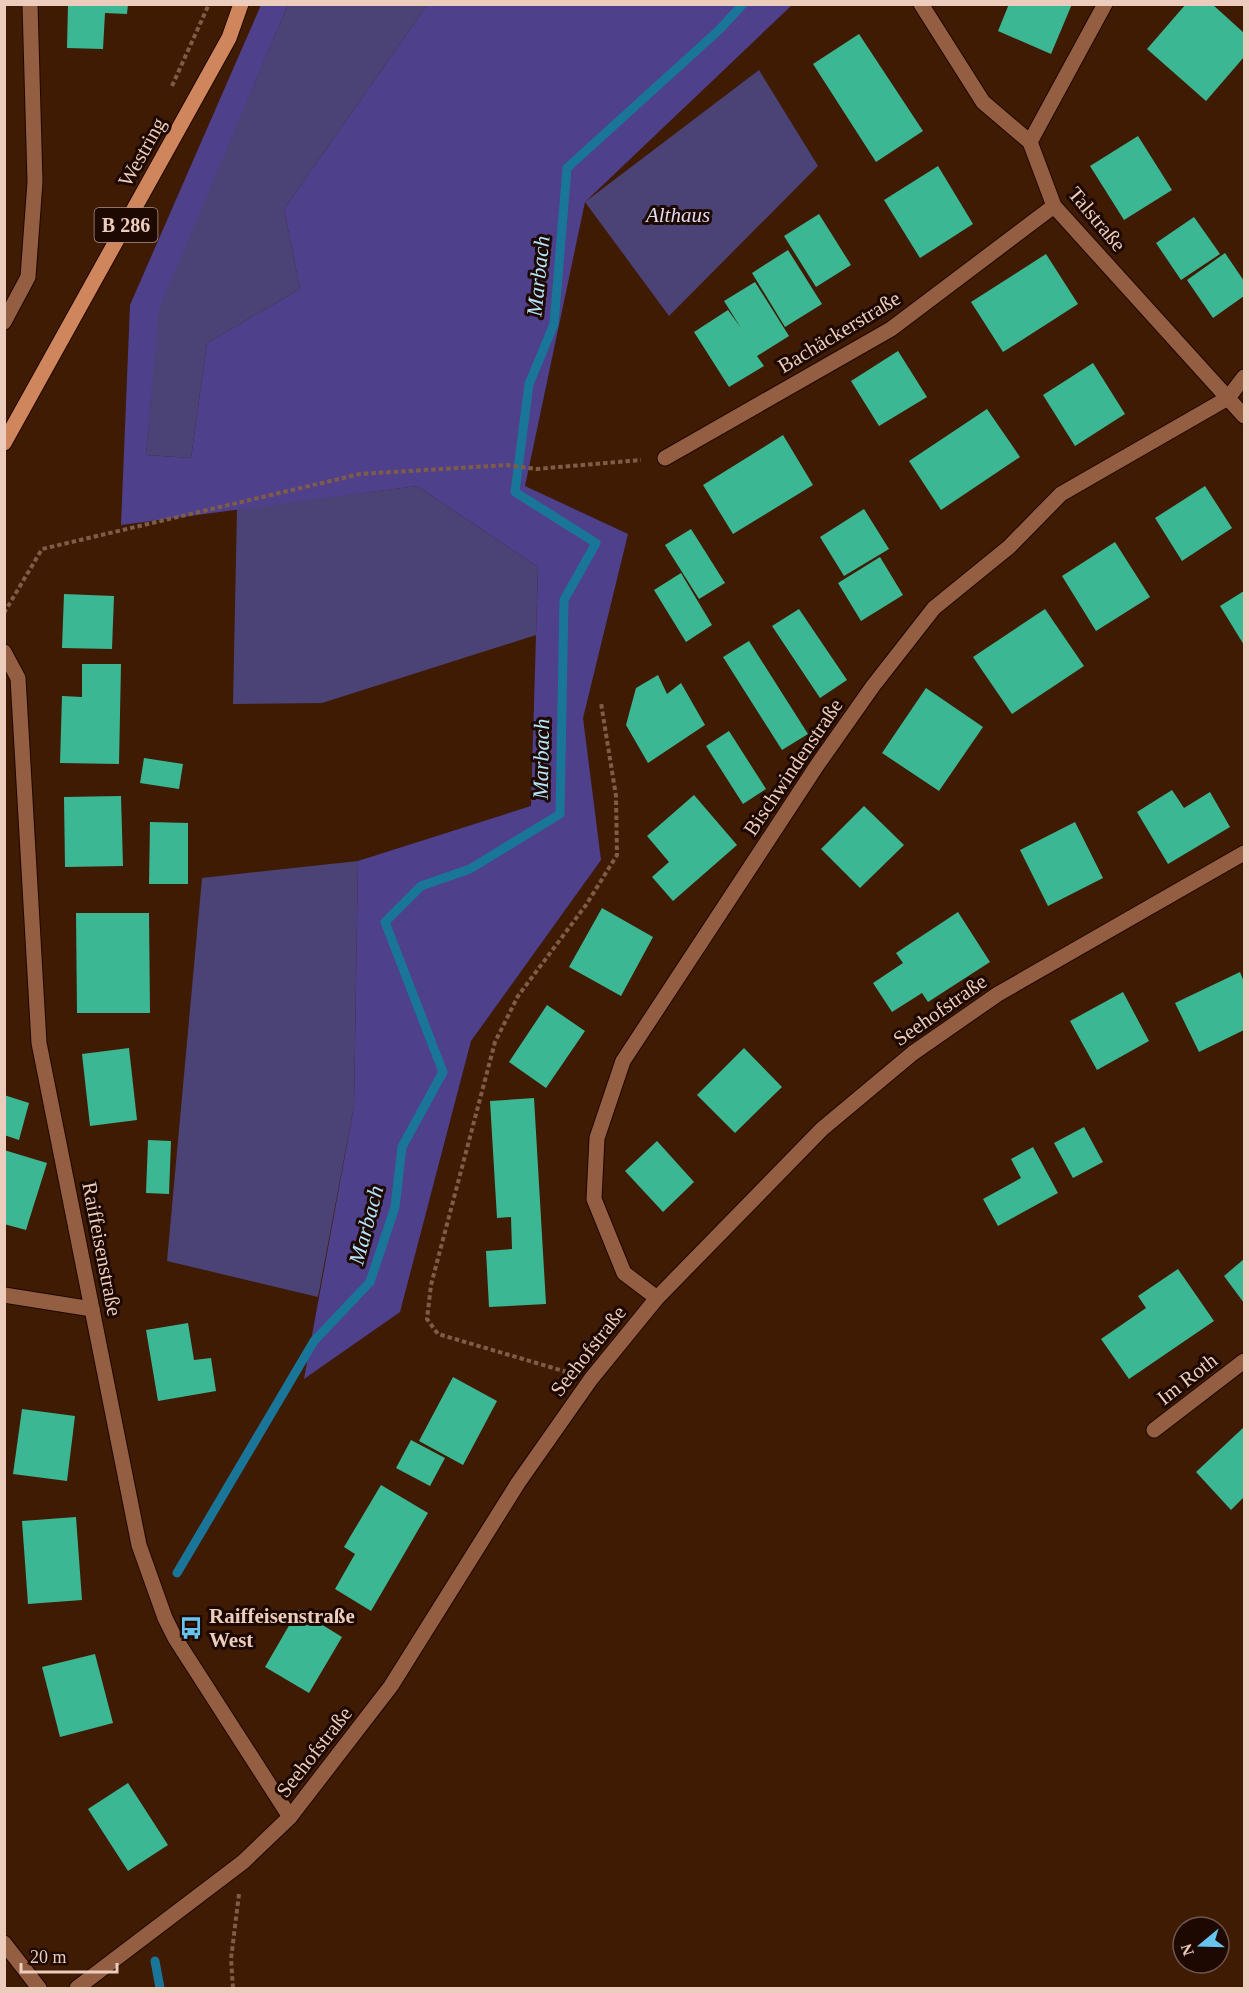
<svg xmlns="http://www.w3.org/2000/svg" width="1249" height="1993" font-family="'Times New Roman',serif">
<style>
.green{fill:#4b4375}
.forest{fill:#4f408c}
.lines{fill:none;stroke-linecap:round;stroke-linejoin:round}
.stream{stroke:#1a7699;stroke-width:9}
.building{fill:#3bb893}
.minor-casing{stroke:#1f0700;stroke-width:17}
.major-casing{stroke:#1f0700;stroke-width:17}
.path{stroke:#7f5c48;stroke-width:4;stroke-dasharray:4.5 3;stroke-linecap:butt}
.minor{stroke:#935e41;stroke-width:15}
.major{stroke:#d0865d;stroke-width:15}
.labels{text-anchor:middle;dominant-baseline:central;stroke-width:6;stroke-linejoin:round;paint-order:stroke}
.shield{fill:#1d0901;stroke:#ae9285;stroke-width:1.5}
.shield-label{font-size:20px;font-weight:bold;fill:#eccdbd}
.street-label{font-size:21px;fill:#eccdbd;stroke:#1d0901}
.park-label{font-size:21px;font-style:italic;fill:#dfddf3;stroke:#1d0901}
.poi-label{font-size:21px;font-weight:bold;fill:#eccdbd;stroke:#1d0901;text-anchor:start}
.water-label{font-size:22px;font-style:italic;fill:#b4e5fd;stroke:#1d0901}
</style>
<rect width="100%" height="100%" fill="#3f1b04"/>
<g class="green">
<path d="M288,5H427L284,209L300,289L207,343L191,458L146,455L158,309Z"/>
<path d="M759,70L818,166L669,316L585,202Z"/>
<path d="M417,486L538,567L536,635L322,703L233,704L237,509Z"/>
<path d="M358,861L354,1106L318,1297L167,1261L202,878Z"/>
</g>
<path class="forest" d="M261,5H288L159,309L146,455L191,458L207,343L300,289L284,209L427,5H792L585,202L525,486L628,534L583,718L601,860L471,1041L400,1312L304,1379L354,1106L358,861L531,806L538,567L417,486L121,525L130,305Z"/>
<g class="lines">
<g class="stream">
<path d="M177,1573L314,1341L370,1282L395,1207L402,1147L443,1072L385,922L421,886L470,869L560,814L564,600L596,543L515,492L529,384L554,324L567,168L719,30L743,4"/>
<path d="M155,1961L160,1988"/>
</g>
</g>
<g class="building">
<path d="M68,4H128L127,14L105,13L103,49L67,48Z"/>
<path d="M1009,4H1072L1051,54L998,31Z"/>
<path d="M1186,4H1212L1244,33V57L1206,101L1147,49Z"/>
<path d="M859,34L923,131L876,162L813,64Z"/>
<path d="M1138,136L1172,190L1124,220L1090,166Z"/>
<path d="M938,166L973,224L920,258L884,200Z"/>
<path d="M819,214L851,265L816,287L784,236Z"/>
<path d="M1194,217L1220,254L1181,280L1156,243Z"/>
<path d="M788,250L822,304L785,327L752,273Z"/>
<path d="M1225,253L1244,281V296L1213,318L1187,280Z"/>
<path d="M1046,254L1078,304L1003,352L971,302Z"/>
<path d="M755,282L789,336L757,356L764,366L729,387L694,332L728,310L741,328L724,301Z"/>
<path d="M898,351L927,397L879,426L851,381Z"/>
<path d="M1093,363L1125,414L1075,446L1043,395Z"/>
<path d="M987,409L1020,457L941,510L909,461Z"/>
<path d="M783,435L813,485L733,534L703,485Z"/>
<path d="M1205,486L1232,528L1182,561L1155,518Z"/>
<path d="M864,509L889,549L844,576L820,537Z"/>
<path d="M691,529L725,583L699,599L665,545Z"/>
<path d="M1115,542L1150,597L1096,631L1062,576Z"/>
<path d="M880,557L903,595L861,621L838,583Z"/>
<path d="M681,573L712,625L686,642L654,590Z"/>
<path d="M1244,591V645L1220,606Z"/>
<path d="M64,594L114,596L112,649L62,648Z"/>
<path d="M799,609L847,680L820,698L772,626Z"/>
<path d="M1045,609L1084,666L1012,714L973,657Z"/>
<path d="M749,641L808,734L782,750L723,657Z"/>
<path d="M82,664H121L119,764L60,763L62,696L82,697Z"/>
<path d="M658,675L667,694L681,683L705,725L648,763L626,725L636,688Z"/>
<path d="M926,688L983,727L939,791L882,753Z"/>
<path d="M729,731L766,789L743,804L706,746Z"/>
<path d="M144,758L183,764L179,789L140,783Z"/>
<path d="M1172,790L1184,808L1210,792L1230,827L1168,864L1137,812Z"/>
<path d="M694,795L737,845L673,901L652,877L669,862L647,836Z"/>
<path d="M121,796L123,866L65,867L64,797Z"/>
<path d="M864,806L904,845L860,888L821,849Z"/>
<path d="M150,822L188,823V884H149Z"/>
<path d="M1075,822L1103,878L1048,906L1020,850Z"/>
<path d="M602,908L653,937L621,996L569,967Z"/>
<path d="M958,912L990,962L928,1002L922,993L892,1012L873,983L903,963L896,953Z"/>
<path d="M76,913H149L150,1013H77Z"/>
<path d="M1240,972L1244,982V1030L1199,1052L1175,1003Z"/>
<path d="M1123,992L1149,1041L1097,1070L1070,1021Z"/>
<path d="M547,1005L585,1031L546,1088L509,1062Z"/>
<path d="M129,1048L137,1120L90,1126L82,1054Z"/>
<path d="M744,1048L782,1087L735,1133L697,1095Z"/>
<path d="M4,1095L29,1103L19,1140L4,1135Z"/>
<path d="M534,1098L546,1304L489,1307L486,1251L512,1249L511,1217L497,1218L490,1101Z"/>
<path d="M1084,1127L1103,1162L1073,1178L1054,1143Z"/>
<path d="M148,1140L171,1141L169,1194L146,1193Z"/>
<path d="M657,1141L694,1182L663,1212L625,1171Z"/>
<path d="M1033,1147L1058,1193L998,1226L983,1199L1021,1178L1011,1159Z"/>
<path d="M4,1150L47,1163L26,1230L4,1224Z"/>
<path d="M1244,1259V1303L1224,1276Z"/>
<path d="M1178,1269L1214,1321L1129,1379L1101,1339L1146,1308L1138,1296Z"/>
<path d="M188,1323L194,1360L211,1358L216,1391L158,1401L146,1330Z"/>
<path d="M453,1377L497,1401L463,1465L419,1441Z"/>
<path d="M22,1409L75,1416L67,1481L13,1474Z"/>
<path d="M1244,1427V1497L1231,1510L1196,1472Z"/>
<path d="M411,1440L445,1458L430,1486L396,1468Z"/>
<path d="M381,1485L428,1513L371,1611L335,1589L355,1554L344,1547Z"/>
<path d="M76,1517L82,1600L28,1604L22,1521Z"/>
<path d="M298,1610L342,1637L309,1693L265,1667Z"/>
<path d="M95,1654L113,1723L60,1737L42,1667Z"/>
<path d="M128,1783L168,1845L128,1871L88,1809Z"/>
</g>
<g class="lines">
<g class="minor-casing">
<g id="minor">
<path d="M921,4L983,102L1030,142L1054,206L1244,416"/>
<path d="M1030,142L1105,4"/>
<path d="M4,322L28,277L35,182L30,4"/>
<path d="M665,458L891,329L1054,206"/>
<path d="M4,652L18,678L39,1043L139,1545L165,1618L175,1638L290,1817"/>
<path d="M4,1295L92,1309"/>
<path d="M657,1298L624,1273L594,1199L597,1138L623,1061L818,764L873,686L934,608L1009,547L1061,494L1228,398L1244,377"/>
<path d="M1154,1430L1244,1361"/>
<path d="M4,1943L39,1988"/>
<path d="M77,1988L243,1862L290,1817L391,1686L518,1483L591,1379L657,1298L822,1129L913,1053L998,994L1244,853"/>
</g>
</g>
<g class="major-casing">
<path id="major" d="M4,443L229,38L241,4"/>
</g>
<g class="path">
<path d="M172,86L209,4"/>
<path d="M4,613L42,549L360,474L507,465L536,469L641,460"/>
<path d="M567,1372L438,1334L427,1319L431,1285L495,1042L518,996L586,905L617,855L616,796L601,703"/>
<path d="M233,1988L231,1959L239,1894"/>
</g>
<use href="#minor" class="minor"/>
<use href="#major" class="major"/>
</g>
<defs>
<g id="bus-bare" transform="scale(1.8)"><path d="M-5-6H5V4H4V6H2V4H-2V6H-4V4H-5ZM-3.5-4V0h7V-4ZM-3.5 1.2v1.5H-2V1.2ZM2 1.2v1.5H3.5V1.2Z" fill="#66c4ef" stroke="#1d0901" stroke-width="2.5" paint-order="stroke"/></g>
</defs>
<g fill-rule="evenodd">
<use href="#bus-bare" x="191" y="1628"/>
</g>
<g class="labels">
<rect class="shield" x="94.5" y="208" width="63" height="34" rx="4.5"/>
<g class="shield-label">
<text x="126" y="225">B 286</text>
</g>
<g class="street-label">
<text transform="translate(142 152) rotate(-61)">Westring</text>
<text transform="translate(1097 219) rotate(50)">Talstraße</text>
<text transform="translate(839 332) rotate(-31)">Bachäckerstraße</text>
<text transform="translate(793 767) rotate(-56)">Bischwindenstraße</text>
<text transform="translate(940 1010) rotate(-35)">Seehofstraße</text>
<text transform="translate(102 1249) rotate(79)">Raiffeisenstraße</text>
<text transform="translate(588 1351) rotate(-52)">Seehofstraße</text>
<text transform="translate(1187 1379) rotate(-38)">Im Roth</text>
<text transform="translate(314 1752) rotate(-52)">Seehofstraße</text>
</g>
<g class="park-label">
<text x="678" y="215">Althaus</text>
</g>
<g class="poi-label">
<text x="209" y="1616">Raiffeisenstraße<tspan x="209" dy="24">West</tspan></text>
</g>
<g class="water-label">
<text transform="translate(538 276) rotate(-84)">Marbach</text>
<text transform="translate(541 759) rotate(-89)">Marbach</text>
<text transform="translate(366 1225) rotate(-75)">Marbach</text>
</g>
</g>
<rect width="1249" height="1993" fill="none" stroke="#eccdbd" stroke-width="12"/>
<g transform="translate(1201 1945) rotate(251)"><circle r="28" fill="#1d0901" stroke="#70574c" stroke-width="1.5"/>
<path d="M0-4.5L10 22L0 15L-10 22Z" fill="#66c4ef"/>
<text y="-9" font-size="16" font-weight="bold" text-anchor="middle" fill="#eccdbd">N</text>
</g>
<path d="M21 1963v9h96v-9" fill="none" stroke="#eccdbd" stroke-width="3"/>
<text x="30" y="1963" font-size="18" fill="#eccdbd" stroke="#1d0901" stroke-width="4.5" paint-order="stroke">20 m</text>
</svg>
